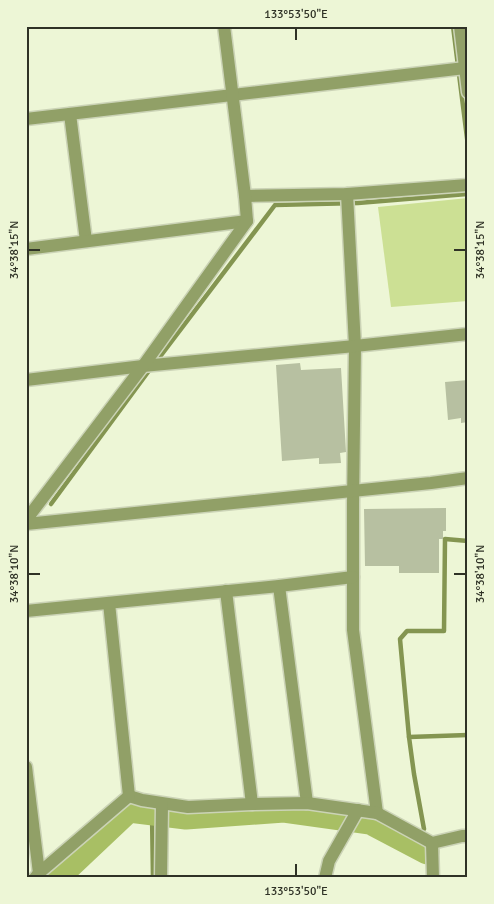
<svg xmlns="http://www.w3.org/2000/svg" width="494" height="904" font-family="Signika,sans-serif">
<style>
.green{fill:#cce094}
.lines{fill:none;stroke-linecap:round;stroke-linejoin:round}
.stream{stroke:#849551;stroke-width:4.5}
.river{stroke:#a8bf64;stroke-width:25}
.building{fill:#b7c0a1}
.minor-casing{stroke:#cbd3b6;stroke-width:15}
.tertiary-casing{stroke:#cbd3b6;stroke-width:15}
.minor{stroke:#91a067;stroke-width:12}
.tertiary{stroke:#91a067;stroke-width:12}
.ticks{fill:none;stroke:#2f3226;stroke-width:2}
.neatline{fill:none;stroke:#2f3226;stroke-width:2}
.ticks-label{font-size:12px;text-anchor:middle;fill:#2f3226}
</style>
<rect width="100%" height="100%" fill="#edf6d6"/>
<path class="green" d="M468,198V301L391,307L378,207Z"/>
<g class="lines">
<g class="stream">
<path d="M453,26L468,146"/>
<path d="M156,362L275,205L358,203L467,194"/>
<path d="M51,504L151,368"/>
<path d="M409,737L400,639L407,631H444L445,539L468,541"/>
<path d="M152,814L153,878"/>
<path d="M424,829L414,774L409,737L468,735"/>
</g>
<path class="river" d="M57,878L129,810L186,817L284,810L370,822L427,852"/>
</g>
<g class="building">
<path d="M300,363L301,370L341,368L346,452L340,453L341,463L319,464V458L282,461L276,365Z"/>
<path d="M468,380V422L461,423V418L448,420L445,382Z"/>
<path d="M446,508V531H443V539H439V573H399V566H365L364,509Z"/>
</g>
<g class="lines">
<g class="minor-casing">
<g id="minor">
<path d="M460,26L468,92"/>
<path d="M70,114L86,241"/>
<path d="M26,119L465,68"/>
<path d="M347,194L355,346L353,504V630L377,813"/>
<path d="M245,196L347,194L468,185"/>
<path d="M26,249L247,221"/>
<path d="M26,380L143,366L355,346L468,334"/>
<path d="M26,520L143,366L247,221L245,196L224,26"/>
<path d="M279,586L307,803"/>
<path d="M226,591L252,804"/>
<path d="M109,603L129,796"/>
<path d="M26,611L279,586L353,577"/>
<path d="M26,767L39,873"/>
<path d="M129,796L142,800L188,807L252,804L307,803L377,813L432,843L462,836H468"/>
<path d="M432,843L433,878"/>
<path d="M35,878L39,873L129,796"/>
<path d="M161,878L162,804"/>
<path d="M325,878L329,861L358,810"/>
</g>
</g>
<g class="tertiary-casing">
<path id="tertiary" d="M26,524L431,483L468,478"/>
</g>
<use href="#minor" class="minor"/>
<use href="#tertiary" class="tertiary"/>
</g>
<path class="ticks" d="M296,28V40M28,250H40M454,250H466M28,574H40M454,574H466M296,864V876"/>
<rect width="494" height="904" fill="none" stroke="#edf6d6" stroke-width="55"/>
<rect x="28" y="28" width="438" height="848" class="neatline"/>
<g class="ticks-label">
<text x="296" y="18">133°53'50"E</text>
<text transform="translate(14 250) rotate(-90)" y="4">34°38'15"N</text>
<text transform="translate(480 250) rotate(-90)" y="4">34°38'15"N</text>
<text transform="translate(14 574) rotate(-90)" y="4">34°38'10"N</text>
<text transform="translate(480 574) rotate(-90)" y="4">34°38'10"N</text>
<text x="296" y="895">133°53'50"E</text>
</g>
</svg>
